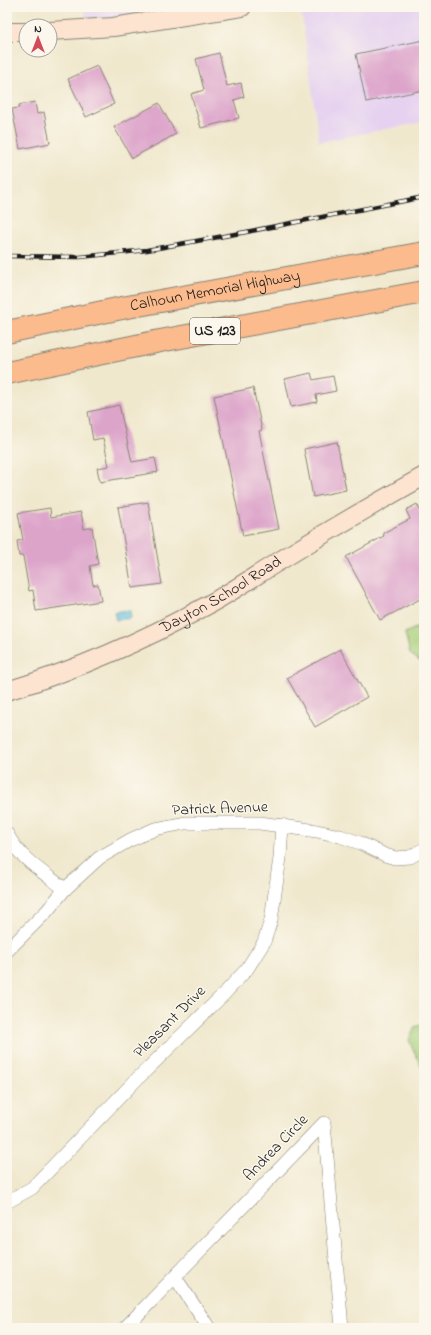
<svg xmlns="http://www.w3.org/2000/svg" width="431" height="1335" font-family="'Indie Flower',sans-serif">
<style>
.built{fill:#e6d2f0}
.green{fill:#a9d07a;stroke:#62764b}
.water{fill:#60c0de;stroke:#3e6e7d}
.building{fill:#dda4ca}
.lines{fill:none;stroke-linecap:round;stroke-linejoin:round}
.street-casing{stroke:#868274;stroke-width:14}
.secondary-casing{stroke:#868274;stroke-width:20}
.highway-casing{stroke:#868274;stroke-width:24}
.street{stroke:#fff;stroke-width:13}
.secondary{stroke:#fde4d1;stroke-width:18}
.highway{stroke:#fbbb8d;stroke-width:22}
.rail-casing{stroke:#1c1c1c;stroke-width:4.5}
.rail{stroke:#fbf7ec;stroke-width:3;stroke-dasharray:9;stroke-linecap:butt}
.labels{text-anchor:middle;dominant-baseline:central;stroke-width:3;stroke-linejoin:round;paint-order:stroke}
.shield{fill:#fbf7ec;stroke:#5f5e5a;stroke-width:1}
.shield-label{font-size:15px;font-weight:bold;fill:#1c1c1c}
.street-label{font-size:16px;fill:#1c1c1c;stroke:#fbf7ec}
</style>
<rect width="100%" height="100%" fill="#fbf7ec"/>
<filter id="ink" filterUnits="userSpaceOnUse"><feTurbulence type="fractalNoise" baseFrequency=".025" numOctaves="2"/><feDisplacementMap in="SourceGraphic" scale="8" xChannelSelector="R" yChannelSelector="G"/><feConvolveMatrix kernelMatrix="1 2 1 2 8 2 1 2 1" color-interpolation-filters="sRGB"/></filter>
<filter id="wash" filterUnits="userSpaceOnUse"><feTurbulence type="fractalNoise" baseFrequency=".012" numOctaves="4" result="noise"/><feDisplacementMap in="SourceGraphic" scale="16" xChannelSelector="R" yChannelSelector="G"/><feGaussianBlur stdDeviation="0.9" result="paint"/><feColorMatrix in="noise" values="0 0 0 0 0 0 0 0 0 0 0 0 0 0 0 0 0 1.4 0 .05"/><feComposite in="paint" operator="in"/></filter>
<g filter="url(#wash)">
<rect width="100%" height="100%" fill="#f0e8cd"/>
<g class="built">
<path d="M85,7H182L86,25Z"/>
<path d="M301,7H424V122L319,142Z"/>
</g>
<g class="green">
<path d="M424,624V664L410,654L405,633Z"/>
<path d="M424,1024V1073L409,1040L415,1027Z"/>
</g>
<path class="water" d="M130,610L131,618L116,620L114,612Z"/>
<g id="blocks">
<g class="building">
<path d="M424,40V90L366,102L356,54Z"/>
<path d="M219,53L227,86L241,83L244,97L234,100L239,118L201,128L191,94L204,90L196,59Z"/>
<path d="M97,66L114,104L86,117L68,79Z"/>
<path d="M35,102L37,114L44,112L50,143L20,149L12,109L19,108V105Z"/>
<path d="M159,103L176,134L132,158L114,127Z"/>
<path d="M311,373L313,380L333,376L336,391L316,395L317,402L291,407L285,379Z"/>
<path d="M253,388L262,430L259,431L279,529L243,536L214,396Z"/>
<path d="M119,405L132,462L155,458L158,472L100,482L97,468L109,466L103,438L93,440L88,412Z"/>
<path d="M337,442L346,490L313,497L304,449Z"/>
<path d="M148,502L162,584L132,588L118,507Z"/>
<path d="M417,504L421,512L424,511V597L380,620L346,557L384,536L383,533L410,519L406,510Z"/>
<path d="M50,508L51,517L81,512L84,529L92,527L98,564L90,566L93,585L98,584L101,601L36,611L33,590L29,591L23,556H19L17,541L23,540L18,513Z"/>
<path d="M340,649L367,697L315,727L287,678Z"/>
</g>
</g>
</g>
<g filter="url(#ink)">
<use href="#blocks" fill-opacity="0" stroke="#868274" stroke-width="1"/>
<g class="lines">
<g class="street-casing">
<g id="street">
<path d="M7,834C19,858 44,873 65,889"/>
<path d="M7,951L47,911L65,889L99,858L130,840L155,829L185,823H260L317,831L340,836L360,843L385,855L395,858L410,857L424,849"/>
<path d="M7,1202L32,1188L135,1081L224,994L247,969L264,942L271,920L280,858L282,825"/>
<path d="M175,1277L209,1328"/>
<path d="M125,1328L324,1123L342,1328"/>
</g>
</g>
<g class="secondary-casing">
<g id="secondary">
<path d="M50,31L113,27L242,7"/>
<path d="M7,32H26"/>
<path id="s1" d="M7,691C76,670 143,641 206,606C232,592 256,575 281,560C328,531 376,503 424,476"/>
</g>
</g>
<g class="highway-casing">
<g id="highway">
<path id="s2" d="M7,332L122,308L424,253"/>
<path d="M7,373L160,341L424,292"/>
</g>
</g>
<use href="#street" class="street"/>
<use href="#secondary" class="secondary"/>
<use href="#highway" class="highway"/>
<g class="rail-casing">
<path id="rail" d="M7,256L80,257L147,250L246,232L424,197"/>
</g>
<use href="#rail" class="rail"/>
</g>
</g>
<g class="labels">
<rect class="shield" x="190" y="318" width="50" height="26" rx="3"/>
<g class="shield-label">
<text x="215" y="331">US 123</text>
</g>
<g class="street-label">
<text stroke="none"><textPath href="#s2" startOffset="212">Calhoun Memorial Highway</textPath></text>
<text stroke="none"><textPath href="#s1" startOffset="235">Dayton School Road</textPath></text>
<text transform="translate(220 809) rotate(-2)">Patrick Avenue</text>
<text transform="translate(170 1022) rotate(-45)">Pleasant Drive</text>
<text transform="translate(276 1148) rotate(-46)">Andrea Circle</text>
</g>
</g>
<rect width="431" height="1335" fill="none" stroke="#fbf7ec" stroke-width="24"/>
<g transform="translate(38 38)"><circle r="19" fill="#fbf7ec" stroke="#a29f99"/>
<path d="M0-3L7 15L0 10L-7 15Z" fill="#d1495b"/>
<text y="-6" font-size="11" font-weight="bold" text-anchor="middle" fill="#1c1c1c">N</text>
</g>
</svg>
